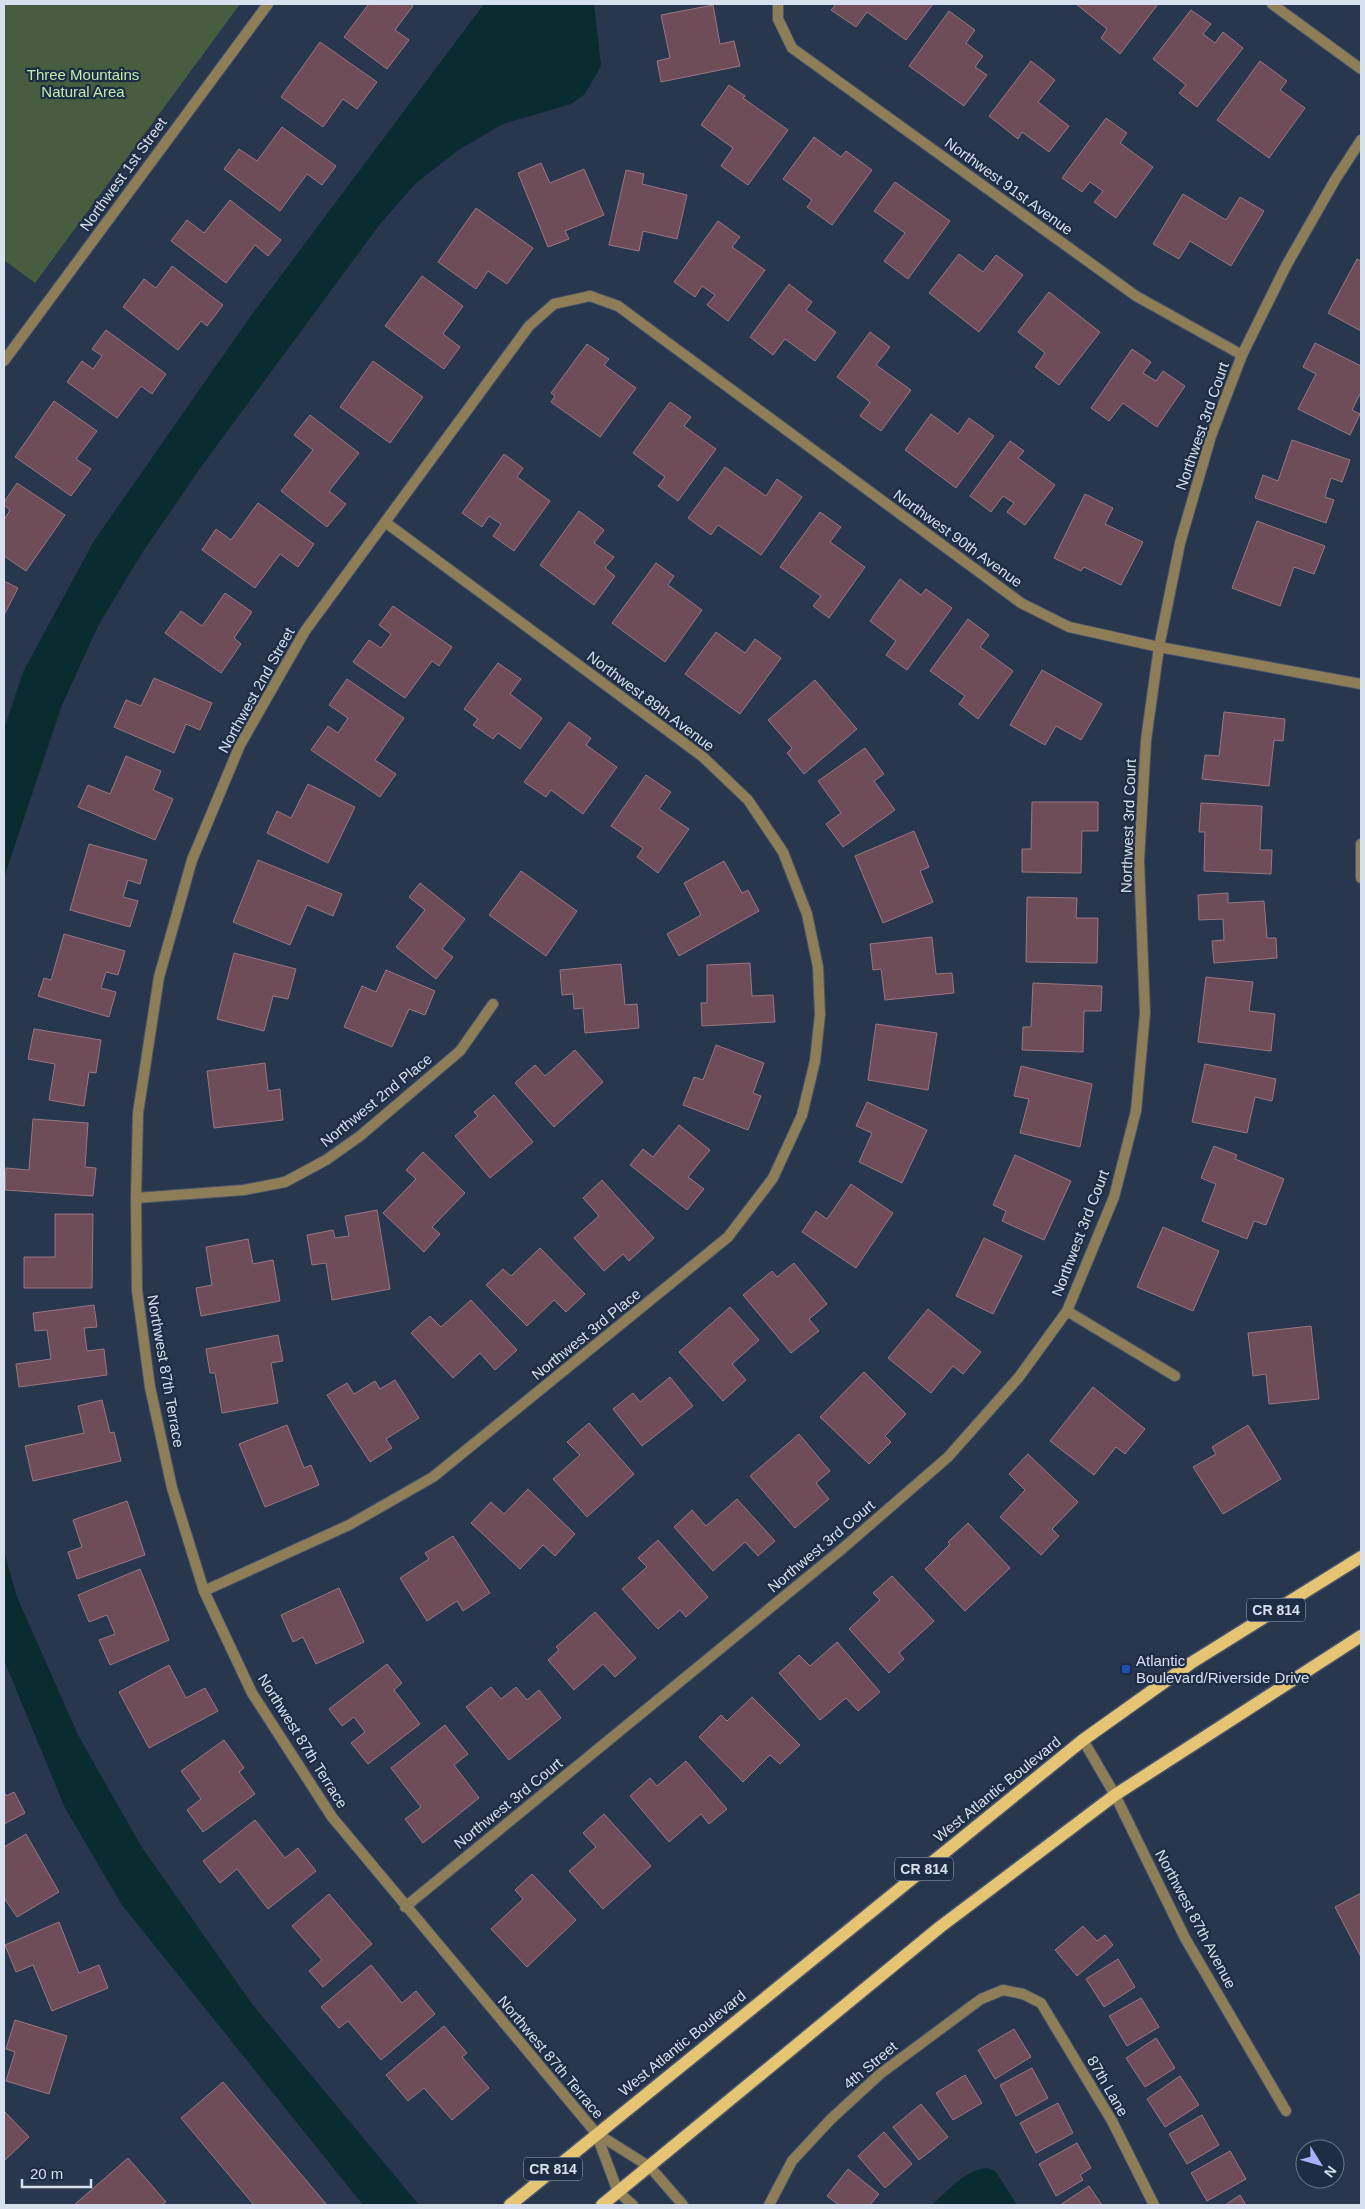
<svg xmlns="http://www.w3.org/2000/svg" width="1365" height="2209" font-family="Helvetica,sans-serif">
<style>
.green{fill:#485d3f}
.water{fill:#082c2f}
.building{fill:#6e4d58;stroke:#997681}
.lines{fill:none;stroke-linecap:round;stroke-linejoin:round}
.minor-casing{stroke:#48556b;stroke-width:12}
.tertiary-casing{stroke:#48556b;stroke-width:12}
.primary-casing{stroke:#48556b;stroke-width:15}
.minor{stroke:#8e7e58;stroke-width:10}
.tertiary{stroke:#8e7e58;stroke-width:10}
.primary{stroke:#e5c574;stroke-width:12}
.transit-dot{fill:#1a4fb4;stroke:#1e2c44;stroke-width:2}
.labels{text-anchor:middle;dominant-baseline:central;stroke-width:4.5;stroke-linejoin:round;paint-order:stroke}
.shield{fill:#1e2c44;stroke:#a0aabc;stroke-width:1}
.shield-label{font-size:14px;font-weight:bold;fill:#d7e0ef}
.park-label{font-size:15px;fill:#c0ecac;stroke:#1e2c44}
.street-label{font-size:15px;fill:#d7e0ef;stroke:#1e2c44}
.poi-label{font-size:15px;fill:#d7e0ef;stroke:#1e2c44;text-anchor:start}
</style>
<rect width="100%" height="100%" fill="#28374e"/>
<path class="green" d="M4,4H240L35,283L4,260Z"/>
<g class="water">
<path d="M484,4H594L601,66L585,94L571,104L503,124L460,149L416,183L380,224L201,467L142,553L99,624L62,705L4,878V729L23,672L94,541L250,317Z"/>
<path d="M4,1552L17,1597L78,1735L141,1846L252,2004L419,2205H363L122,1905L65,1808L4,1660Z"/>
<path d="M988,2168L996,2172L1017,2205H932C949,2190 964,2170 988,2168Z"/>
</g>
<g class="building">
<path d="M366,4H410L413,6L395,30L409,40L387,69L344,37L368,5Z"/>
<path d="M836,4H933L906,40L867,12L856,27L831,10Z"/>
<path d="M1076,4H1158L1120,54L1101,38L1107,29Z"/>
<path d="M713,5L720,44L734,41L740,66L661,82L657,61L670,58L661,15Z"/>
<path d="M1191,10L1211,24L1203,34L1215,43L1223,32L1243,48L1197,107L1179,93L1186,85L1153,59Z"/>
<path d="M949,11L975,30L966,43L983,56L975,67L987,75L964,106L909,66Z"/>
<path d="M320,42L377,82L357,109L343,99L323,127L281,97Z"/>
<path d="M1031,61L1055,80L1038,102L1069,126L1049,152L1022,132L1018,139L989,116Z"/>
<path d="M1260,61L1287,81L1280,90L1305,108L1269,158L1217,120Z"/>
<path d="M729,85L745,96L743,98L788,130L748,185L721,166L733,148L701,125Z"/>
<path d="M1106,118L1127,133L1120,143L1153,167L1116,218L1094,202L1103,191L1090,182L1082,192L1062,178Z"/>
<path d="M282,127L336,166L322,185L307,174L280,211L224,169L239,149L257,161Z"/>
<path d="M814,137L841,157L846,151L872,170L832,225L807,207L812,200L783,179Z"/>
<path d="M541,163L550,183L584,169L604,215L565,231L569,239L548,247L518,173Z"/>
<path d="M626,170L644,174L642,184L687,195L677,239L643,231L639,251L609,245Z"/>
<path d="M895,182L950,221L908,279L884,261L905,233L874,211Z"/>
<path d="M1183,194L1226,220L1240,197L1264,211L1231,266L1190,241L1179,259L1153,244Z"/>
<path d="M230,200L281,240L268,256L255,245L226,283L171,241L187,220L204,233Z"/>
<path d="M476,208L533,248L507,284L488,271L476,289L438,262Z"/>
<path d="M718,221L740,237L732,247L765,270L728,321L707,305L715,295L702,286L695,297L674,282Z"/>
<path d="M959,254L983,272L996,255L1023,275L979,332L929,293Z"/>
<path d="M1357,259L1361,261V331L1328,313Z"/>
<path d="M172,266L223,305L207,326L201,321L178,350L123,307L144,279L156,288Z"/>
<path d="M422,276L463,306L443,334L460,347L444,369L385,326Z"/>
<path d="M789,284L812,302L806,310L836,332L815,361L785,339L773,355L750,337Z"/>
<path d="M1049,292L1100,332L1059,385L1035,367L1045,353L1018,332Z"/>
<path d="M106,330L166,374L152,394L141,386L117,418L67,382L82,361L93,369L102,356L92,349Z"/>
<path d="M870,332L890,347L876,365L911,390L881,431L860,416L870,402L837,377Z"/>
<path d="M1315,343L1361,366V392L1352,410L1360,414L1350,435L1298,409L1316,374L1303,367Z"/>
<path d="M587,344L609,359L604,365L636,388L600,437L551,402L555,396L551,393Z"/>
<path d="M1132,349L1151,362L1143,373L1156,381L1163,371L1185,386L1157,427L1123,403L1109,421L1091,408Z"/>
<path d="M373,361L423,397L390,443L340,407Z"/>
<path d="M54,401L97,431L76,459L91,469L71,496L15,457Z"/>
<path d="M670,402L691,417L684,426L716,449L678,501L658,486L665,477L633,453Z"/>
<path d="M931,414L958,434L969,418L994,436L956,488L905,450Z"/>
<path d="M310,415L359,453L329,491L346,504L327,527L281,491L313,450L294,435Z"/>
<path d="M1292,440L1350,460L1342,482L1331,478L1325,497L1334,500L1326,523L1255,498L1263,475L1278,481Z"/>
<path d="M1010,441L1024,451L1018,458L1055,485L1025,525L1007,512L1014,503L1003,496L991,512L970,496Z"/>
<path d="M504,454L523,468L517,477L550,501L514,551L493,536L501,524L489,516L482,527L462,513Z"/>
<path d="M725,467L766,496L777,479L802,497L761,555L718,525L711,535L688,518Z"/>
<path d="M17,483L65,515L26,571L4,556V520L10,510L4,505V502Z"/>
<path d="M1085,494L1113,508L1105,524L1143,542L1121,585L1084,567L1081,571L1054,558Z"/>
<path d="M258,503L314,544L298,567L280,554L255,588L202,550L216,529L231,540Z"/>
<path d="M579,511L604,530L594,543L614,557L605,568L615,576L594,605L540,565Z"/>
<path d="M820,512L841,527L830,542L865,567L829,618L813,606L821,596L780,567Z"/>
<path d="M1257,521L1325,546L1314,574L1294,567L1280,606L1232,588Z"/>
<path d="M656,563L674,576L668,585L702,610L665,662L612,623Z"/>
<path d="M900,579L921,595L926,589L952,608L907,670L886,655L896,641L870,621Z"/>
<path d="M4,581L18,588L4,615Z"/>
<path d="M225,593L252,612L234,638L241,644L221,673L165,633L181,611L202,626Z"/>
<path d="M393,606L452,647L439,666L432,661L405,698L353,662L369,640L381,648L391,634L379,625Z"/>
<path d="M968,619L989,635L980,647L1013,671L978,719L959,704L965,696L930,671Z"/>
<path d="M716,632L745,653L755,639L781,658L740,714L685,674Z"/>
<path d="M498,663L521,679L510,694L542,718L520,749L498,733L493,739L473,725L478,719L464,709Z"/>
<path d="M1042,670L1102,704L1081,740L1056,726L1045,745L1010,725Z"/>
<path d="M154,678L212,703L200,730L186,724L174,753L114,727L126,700L141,706Z"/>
<path d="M347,679L404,718L375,760L396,774L380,797L311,750L328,726L338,733L348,718L329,705Z"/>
<path d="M815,680L857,729L804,774L787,753L792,748L768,720Z"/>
<path d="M1224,712L1285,719L1283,741L1274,740L1269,786L1202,779L1205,755L1219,756Z"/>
<path d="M569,722L591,738L586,745L617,767L583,814L551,790L546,797L524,782Z"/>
<path d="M865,748L884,774L874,781L895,810L843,847L826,824L841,813L818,781Z"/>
<path d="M126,756L161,771L153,790L173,799L155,840L78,807L88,785L110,794Z"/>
<path d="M646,775L671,792L659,809L689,829L658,873L637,857L643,848L611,826Z"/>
<path d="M308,784L355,807L328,863L267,833L277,811L291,818Z"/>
<path d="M1032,802H1098V831H1082L1081,873L1022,872V849H1031Z"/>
<path d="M1201,803L1262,806L1260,850H1272L1271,874L1204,871L1205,832H1199Z"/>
<path d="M914,831L929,867L920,871L933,902L883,923L855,856Z"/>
<path d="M89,844L147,860L140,884L128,880L123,897L138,901L130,927L70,910Z"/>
<path d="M258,860L342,894L333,916L307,905L290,945L233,922Z"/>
<path d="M724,861L742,893L748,890L759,911L679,956L667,934L701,915L684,883Z"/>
<path d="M521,871L577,911L546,956L489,915Z"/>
<path d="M420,883L465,919L442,949L453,957L436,979L396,947L425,910L409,897Z"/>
<path d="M1228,893V903L1264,901L1267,938H1276L1277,958L1214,963L1212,941L1224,940L1223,919L1199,920L1198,895Z"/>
<path d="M1027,897L1077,898L1076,918H1098L1097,963L1026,962Z"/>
<path d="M64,934L125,951L118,975L106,972L101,988L116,992L109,1017L38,996L44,978L51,980Z"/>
<path d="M932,937L936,974L952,973L954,993L885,1000L881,969L873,970L870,944Z"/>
<path d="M234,953L296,969L288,999L273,996L264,1031L217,1019Z"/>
<path d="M750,963L752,996L773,995L775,1022L702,1026L701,1003H707V965Z"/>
<path d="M621,964L625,1005L637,1004L639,1028L585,1033L583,1008L574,1009L573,994L562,995L560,970Z"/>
<path d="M386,970L435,991L425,1015L409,1009L392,1047L344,1027L362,986L376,992Z"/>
<path d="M1206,977L1253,982L1249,1011L1275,1014L1271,1051L1198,1042Z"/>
<path d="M1033,983L1102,986L1101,1011H1084L1083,1052L1022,1050L1023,1027H1031Z"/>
<path d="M876,1024L937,1033L928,1090L868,1080Z"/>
<path d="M34,1029L101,1040L96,1073L89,1072L84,1106L49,1100L55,1064L28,1059Z"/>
<path d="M716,1045L764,1063L753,1093L761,1096L748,1130L683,1105L694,1077L703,1080Z"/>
<path d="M575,1050L603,1082L554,1127L515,1083L535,1065L545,1076Z"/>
<path d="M265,1063L268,1091L280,1089L283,1120L214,1128L207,1071Z"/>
<path d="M1205,1064L1276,1079L1272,1101L1255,1097L1247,1133L1192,1122Z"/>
<path d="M1021,1066L1092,1084L1080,1147L1020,1133L1029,1099L1014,1096Z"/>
<path d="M494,1095L533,1142L490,1178L455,1136L478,1116L474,1112Z"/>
<path d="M867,1102L927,1130L902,1183L859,1162L872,1133L856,1126Z"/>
<path d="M33,1119L88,1123L85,1167L96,1168L93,1196L5,1190L6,1168L29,1170Z"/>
<path d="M679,1125L710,1150L688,1177L704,1189L687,1210L630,1165L643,1149L653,1157Z"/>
<path d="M1214,1146L1237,1155L1235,1159L1284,1179L1266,1225L1254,1221L1247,1239L1202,1221L1216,1184L1201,1178Z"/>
<path d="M423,1152L465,1193L432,1227L440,1234L424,1252L383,1213L416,1179L406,1170Z"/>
<path d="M1015,1155L1071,1181L1044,1240L1002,1221L1006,1211L993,1205Z"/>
<path d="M602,1180L654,1238L629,1261L623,1254L604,1271L574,1238L599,1216L583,1198Z"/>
<path d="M851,1184L893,1213L856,1268L802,1232L816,1211L827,1219Z"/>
<path d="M377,1210L390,1289L332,1300L326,1263L312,1265L307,1235L333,1230L335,1238L349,1236L345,1216Z"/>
<path d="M55,1214H93L92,1288H24V1257H55Z"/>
<path d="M1163,1227L1219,1251L1193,1311L1137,1287Z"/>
<path d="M984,1238L1022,1256L993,1314L956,1296Z"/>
<path d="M248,1239L253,1264L273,1260L280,1301L201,1316L196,1288L212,1285L206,1247Z"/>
<path d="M540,1248L585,1294L566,1312L554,1300L527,1326L486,1285L503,1269L511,1276Z"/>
<path d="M794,1263L827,1304L809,1319L819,1331L791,1353L743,1295L772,1271L777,1277Z"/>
<path d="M471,1300L517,1350L495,1370L480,1353L453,1378L411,1333L430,1316L441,1327Z"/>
<path d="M94,1305L97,1327L84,1328L87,1351L104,1349L107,1375L19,1387L16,1364L51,1359L47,1330L35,1331L33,1313Z"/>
<path d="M730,1307L759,1340L732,1364L746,1380L723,1401L679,1352Z"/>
<path d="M928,1309L981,1352L963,1374L953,1366L931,1393L888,1358Z"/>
<path d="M1311,1326L1319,1399L1269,1404L1266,1374L1253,1376L1248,1333Z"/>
<path d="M278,1335L283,1361L271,1363L278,1403L222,1413L215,1373H210L206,1349Z"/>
<path d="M864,1372L906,1414L885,1436L891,1442L869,1464L820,1417Z"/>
<path d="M670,1377L693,1406L642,1446L613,1409L633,1393L640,1402Z"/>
<path d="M395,1380L419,1418L386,1439L392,1448L370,1462L327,1395L347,1383L354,1394L375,1381L380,1389Z"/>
<path d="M1093,1387L1145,1429L1125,1454L1116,1447L1094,1475L1050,1441Z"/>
<path d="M102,1400L110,1433L114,1432L121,1461L33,1481L25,1446L84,1433L78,1406Z"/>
<path d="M589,1423L634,1474L587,1517L553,1479L580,1455L567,1442Z"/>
<path d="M287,1425L304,1468L311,1465L319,1485L265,1507L239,1444Z"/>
<path d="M1248,1425L1281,1479L1223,1514L1193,1467L1216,1454L1212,1447Z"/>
<path d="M799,1434L830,1471L816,1483L829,1499L795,1528L750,1476Z"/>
<path d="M1028,1454L1078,1502L1052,1529L1059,1536L1041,1555L1000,1517L1025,1490L1009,1474Z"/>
<path d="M528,1489L575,1534L555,1556L543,1545L520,1569L471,1523L491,1502L504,1514Z"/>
<path d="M737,1499L775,1541L758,1556L745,1542L713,1571L674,1527L692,1510L706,1526Z"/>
<path d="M127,1501L145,1555L77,1579L68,1552L82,1547L73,1520Z"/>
<path d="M968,1523L1010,1568L965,1611L925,1569L950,1544L948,1542Z"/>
<path d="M453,1536L490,1593L463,1611L457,1601L427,1621L400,1578L429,1559L425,1553Z"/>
<path d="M658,1540L708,1597L686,1617L680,1610L658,1629L622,1589L647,1567L638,1558Z"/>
<path d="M140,1569L169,1640L110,1665L99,1640L115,1634L107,1615L89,1622L78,1595Z"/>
<path d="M892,1576L934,1621L899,1653L904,1659L889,1673L849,1629L880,1600L873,1593Z"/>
<path d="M339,1588L364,1642L316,1664L303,1637L293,1642L281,1615Z"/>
<path d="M595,1612L636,1658L615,1677L603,1664L574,1690L548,1660L559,1650L556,1647Z"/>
<path d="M837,1642L880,1692L858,1711L846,1698L820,1720L779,1673L799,1655L810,1666Z"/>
<path d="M387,1664L402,1683L394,1690L420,1724L368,1764L351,1743L365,1732L354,1717L342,1726L329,1709Z"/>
<path d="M169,1665L186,1698L205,1688L218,1711L149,1748L119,1692Z"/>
<path d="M491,1687L501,1699L516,1687L527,1700L539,1690L561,1718L509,1760L466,1707Z"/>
<path d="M752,1697L800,1745L780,1764L770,1755L743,1782L699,1737L721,1715L727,1721Z"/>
<path d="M445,1725L468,1754L454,1765L479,1798L423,1843L405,1819L421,1807L391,1768Z"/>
<path d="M224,1740L244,1768L239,1772L255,1794L203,1832L187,1810L201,1799L181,1771Z"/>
<path d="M686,1761L727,1809L709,1824L701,1814L669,1842L630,1796L650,1778L657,1786Z"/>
<path d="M4,1791L6,1796L14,1792L25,1813L4,1824Z"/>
<path d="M604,1814L651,1866L603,1909L569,1871L596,1847L583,1833Z"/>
<path d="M255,1820L285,1858L298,1848L316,1871L268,1909L237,1869L220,1883L203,1861Z"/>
<path d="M26,1834L59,1892L17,1917L4,1898V1847Z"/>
<path d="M532,1874L576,1920L527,1967L491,1929L523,1899L515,1890Z"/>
<path d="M1361,1893V1957L1335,1907Z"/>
<path d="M329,1894L372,1944L323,1987L309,1971L322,1960L292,1926Z"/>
<path d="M59,1922L79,1973L99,1965L108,1988L52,2011L33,1965L16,1972L5,1945Z"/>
<path d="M1083,1926L1097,1941L1105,1935L1113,1945L1077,1976L1055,1950Z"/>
<path d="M1118,1959L1135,1987L1104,2007L1086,1979Z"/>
<path d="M371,1965L402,2003L416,1991L435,2014L381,2060L348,2021L339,2028L321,2007Z"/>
<path d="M1141,1998L1159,2027L1127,2046L1109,2016Z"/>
<path d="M15,2020L67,2036L49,2094L6,2081L15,2052L6,2049Z"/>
<path d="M444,2026L467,2053L462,2057L489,2088L452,2120L424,2088L408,2101L386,2075Z"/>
<path d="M1014,2029L1031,2057L995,2079L978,2050Z"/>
<path d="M1156,2038L1175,2068L1145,2087L1126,2058Z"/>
<path d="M1032,2068L1048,2098L1016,2116L1000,2085Z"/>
<path d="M965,2075L982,2103L953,2120L936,2093Z"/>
<path d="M1180,2076L1199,2105L1165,2127L1147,2099Z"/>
<path d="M223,2082L327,2205H254L181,2118Z"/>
<path d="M1058,2103L1073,2133L1036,2153L1020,2123Z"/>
<path d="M921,2104L948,2137L919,2160L893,2127Z"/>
<path d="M4,2111L29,2137L4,2161Z"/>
<path d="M1202,2115L1219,2145L1187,2164L1169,2134Z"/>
<path d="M884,2132L912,2164L885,2188L858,2156Z"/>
<path d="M1077,2143L1091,2168L1080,2175L1083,2180L1056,2196L1039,2164Z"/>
<path d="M1230,2151L1246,2179L1207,2201L1191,2173Z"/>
<path d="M128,2158L166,2202L161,2205H74Z"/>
<path d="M848,2169L879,2194L870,2205H839L827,2196Z"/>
<path d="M1089,2186L1102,2205H1060Z"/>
<path d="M1240,2195L1246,2205H1225Z"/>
</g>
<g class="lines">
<g class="minor-casing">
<g id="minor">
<path d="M778,4V19L792,48L1136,296L1242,355"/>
<path d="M1272,4L1361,69"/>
<path d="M4,361L268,4"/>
<path d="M136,1198L244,1190L285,1182L326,1160L360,1136L460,1051L493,1004"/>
<path d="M1067,1311L1175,1376"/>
<path d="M204,1591L349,1525L433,1477L728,1237L773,1178L802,1115L815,1061L820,1015L818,967L807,914L783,852L748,800L703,757L385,522"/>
<path d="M1083,1740L1115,1795L1185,1938L1286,2111"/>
<path d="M405,1907L842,1549L948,1457L1019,1377L1067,1311L1114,1197L1136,1111L1145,1013L1139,861L1146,740L1159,647L1180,543L1211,436L1242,355L1286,266L1335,180L1361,140"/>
<path d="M596,2133L618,2192L633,2205"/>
<path d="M683,2205L650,2167L596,2133L332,1817L252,1693L204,1591L172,1488L150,1387L137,1290L136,1198L138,1113L159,977L192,860L240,745L305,631L529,326L554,304L590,296L618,306L1021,603L1069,627L1159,647L1361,684"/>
<path d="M769,2205L792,2161L831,2119L880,2074L981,1999L1003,1990L1023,1994L1041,2003L1112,2121L1154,2205"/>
</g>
</g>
<g class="tertiary-casing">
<path id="tertiary" d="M1361,844V878"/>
</g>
<g class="primary-casing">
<g id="primary">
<path d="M510,2205L1083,1740L1191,1663L1361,1557"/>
<path d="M602,2205L940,1927L1115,1795L1361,1636"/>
</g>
</g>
<use href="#minor" class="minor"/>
<use href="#tertiary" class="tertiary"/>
<use href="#primary" class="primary"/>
</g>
<rect class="transit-dot" x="1121" y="1664" width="10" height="10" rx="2.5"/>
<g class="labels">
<g class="shield">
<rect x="1247" y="1598.5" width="58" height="23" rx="4"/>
<rect x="895" y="1857.5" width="58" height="23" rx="4"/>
<rect x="524" y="2157.5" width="58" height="23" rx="4"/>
</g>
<g class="shield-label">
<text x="1276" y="1610">CR 814</text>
<text x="924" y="1869">CR 814</text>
<text x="553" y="2169">CR 814</text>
</g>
<g class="park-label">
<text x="83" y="74">Three Mountains<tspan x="83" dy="17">Natural Area</tspan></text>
</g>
<g class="street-label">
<text transform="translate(123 174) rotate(-54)">Northwest 1st Street</text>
<text transform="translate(1009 186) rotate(36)">Northwest 91st Avenue</text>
<text transform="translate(1202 426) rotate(-71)">Northwest 3rd Court</text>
<text transform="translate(958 538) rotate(36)">Northwest 90th Avenue</text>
<text transform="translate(256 690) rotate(-61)">Northwest 2nd Street</text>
<text transform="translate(651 701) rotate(37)">Northwest 89th Avenue</text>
<text transform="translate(1128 826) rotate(-88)">Northwest 3rd Court</text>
<text transform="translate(376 1100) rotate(-39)">Northwest 2nd Place</text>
<text transform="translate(1080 1233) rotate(-69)">Northwest 3rd Court</text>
<text transform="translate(586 1334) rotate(-39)">Northwest 3rd Place</text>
<text transform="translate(166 1371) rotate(80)">Northwest 87th Terrace</text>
<text transform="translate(821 1546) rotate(-40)">Northwest 3rd Court</text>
<text transform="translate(303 1741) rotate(58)">Northwest 87th Terrace</text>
<text transform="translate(997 1789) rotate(-39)">West Atlantic Boulevard</text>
<text transform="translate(508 1803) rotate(-39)">Northwest 3rd Court</text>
<text transform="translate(1196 1919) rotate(62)">Northwest 87th Avenue</text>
<text transform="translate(682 2043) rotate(-39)">West Atlantic Boulevard</text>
<text transform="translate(551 2057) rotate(50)">Northwest 87th Terrace</text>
<text transform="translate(870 2065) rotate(-40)">4th Street</text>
<text transform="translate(1108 2086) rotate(60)">87th Lane</text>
</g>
<g class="poi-label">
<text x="1136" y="1660">Atlantic<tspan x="1136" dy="17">Boulevard/Riverside Drive</tspan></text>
</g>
</g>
<rect width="1365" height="2209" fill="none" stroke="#d7e0ef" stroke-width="10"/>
<g transform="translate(1320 2164) rotate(127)"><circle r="24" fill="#1e2c44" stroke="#687488"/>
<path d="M0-4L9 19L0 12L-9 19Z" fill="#acaffb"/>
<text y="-8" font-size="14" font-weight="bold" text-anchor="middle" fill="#d7e0ef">N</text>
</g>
<path d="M22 2179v8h69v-8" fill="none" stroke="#d7e0ef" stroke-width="2.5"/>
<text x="30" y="2179" font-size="15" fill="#d7e0ef" stroke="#1e2c44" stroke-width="4" paint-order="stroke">20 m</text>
</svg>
